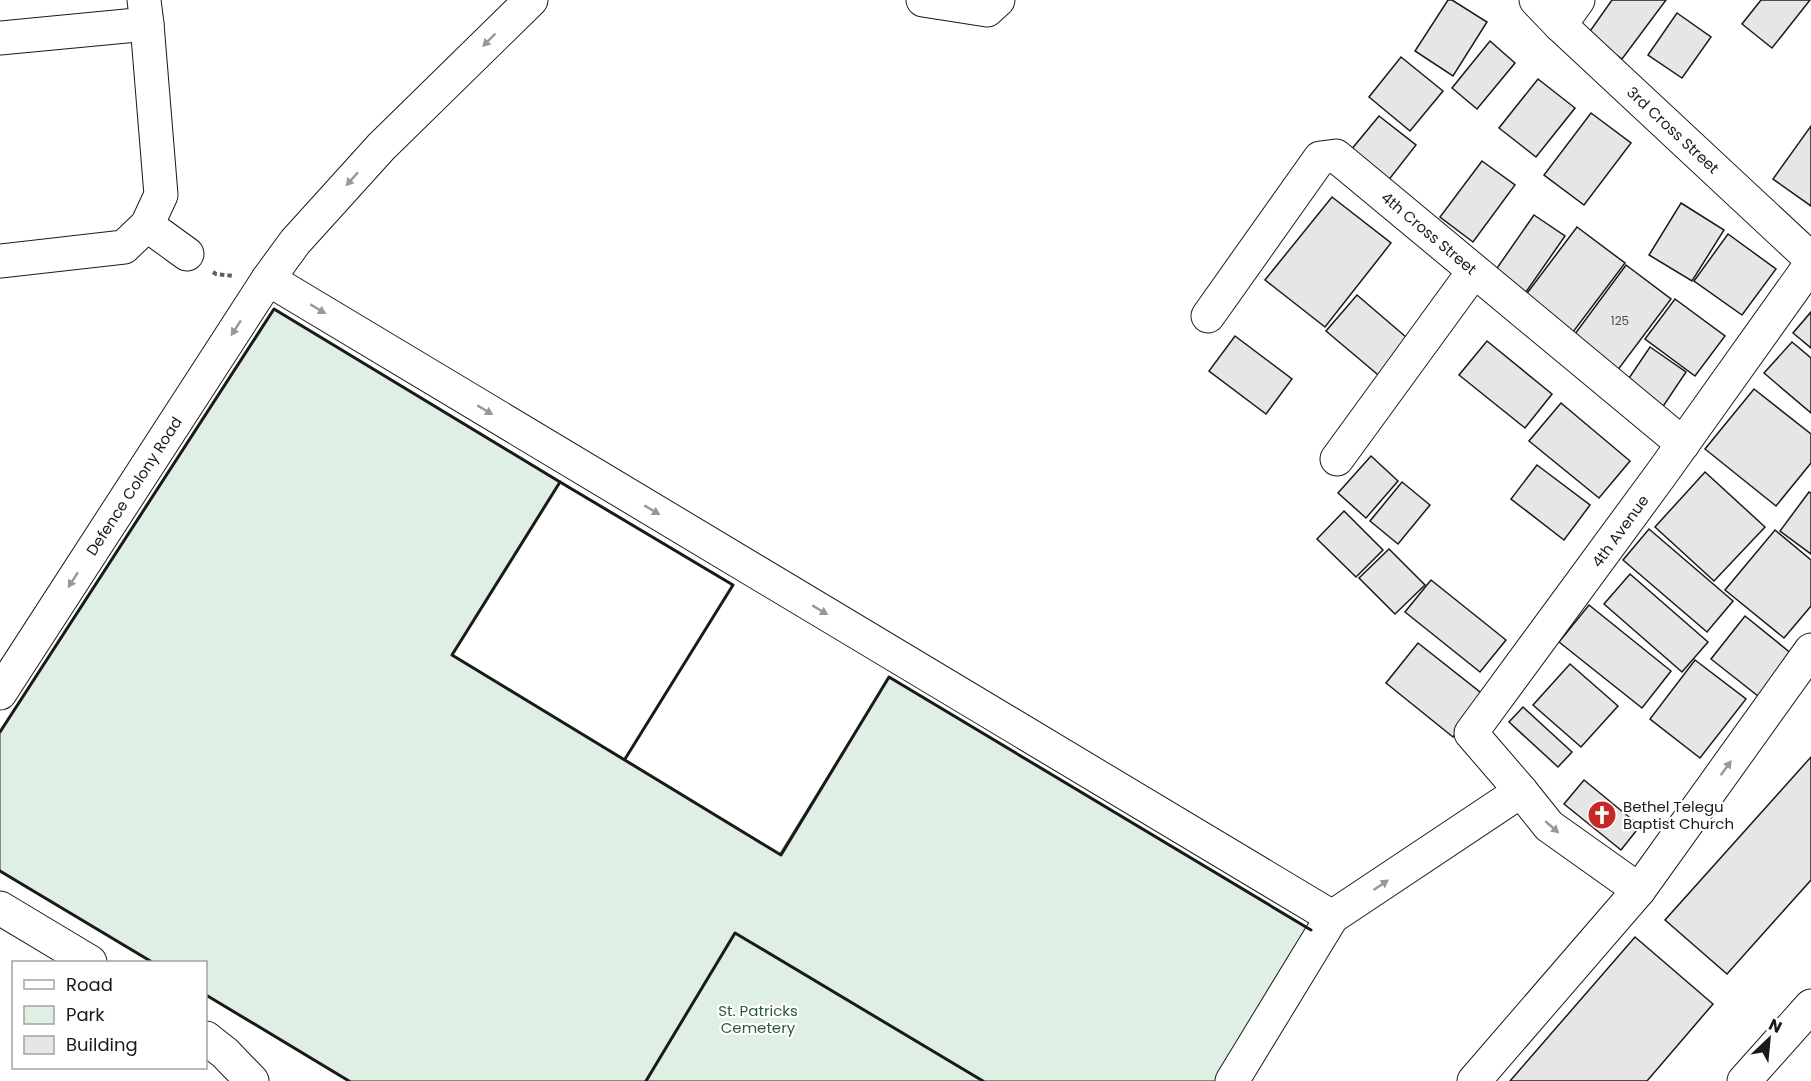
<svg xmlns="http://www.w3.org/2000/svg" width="1811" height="1081" font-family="Poppins,sans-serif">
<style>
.green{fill:#e0efe3;stroke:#6a6a6a;stroke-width:1.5}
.building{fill:#e6e6e6;stroke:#1a1a1a;stroke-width:1.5}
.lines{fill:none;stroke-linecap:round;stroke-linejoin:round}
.minor-casing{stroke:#1a1a1a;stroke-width:35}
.major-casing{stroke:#1a1a1a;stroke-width:35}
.path{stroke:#5f5f5f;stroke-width:4;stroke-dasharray:4.5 3;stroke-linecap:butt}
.minor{stroke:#fff;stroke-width:33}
.major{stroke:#fff;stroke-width:33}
.wall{stroke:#1a1a1a;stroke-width:3}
.oneway{fill:#989898}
.labels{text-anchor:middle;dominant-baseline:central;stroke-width:4.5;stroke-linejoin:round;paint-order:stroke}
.number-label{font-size:12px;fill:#4d4d4d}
.street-label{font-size:15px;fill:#1a1a1a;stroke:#fff}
.poi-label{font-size:15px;fill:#1a1a1a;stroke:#fff;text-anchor:start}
.park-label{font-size:15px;fill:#2b5a34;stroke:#fff}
</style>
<rect width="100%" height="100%" fill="#fff"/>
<path class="green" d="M274,309L560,482L452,655L780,854L889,677L1312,931L1221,1081H349L206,995V962H152L0,871V732Z"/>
<g class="building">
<path d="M1448,0H1452L1487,22L1453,76L1415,51Z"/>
<path d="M1612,0H1666L1622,59L1588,34Z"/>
<path d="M1761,0H1810L1772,48L1742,24Z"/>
<path d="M1677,13L1711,37L1682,78L1648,55Z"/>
<path d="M1490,41L1515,63L1477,109L1452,88Z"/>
<path d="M1401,57L1443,91L1410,131L1369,97Z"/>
<path d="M1538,79L1575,108L1536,157L1499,128Z"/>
<path d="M1591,113L1631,143L1584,205L1544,175Z"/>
<path d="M1379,116L1416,145L1384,186L1346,156Z"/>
<path d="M1811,126V206L1773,179Z"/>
<path d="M1482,161L1515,185L1473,242L1440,217Z"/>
<path d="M1332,197L1391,243L1325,327L1265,280Z"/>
<path d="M1681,203L1724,230L1692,281L1649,255Z"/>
<path d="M1534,215L1565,236L1526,292L1495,271Z"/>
<path d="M1577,227L1625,263L1567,340L1519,304Z"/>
<path d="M1728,234L1776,269L1742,315L1694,281Z"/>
<path d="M1626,265L1671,299L1614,375L1569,342Z"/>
<path d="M1357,295L1413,343L1383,379L1326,331Z"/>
<path d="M1675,299L1725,336L1695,376L1645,339Z"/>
<path d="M1811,312V348L1793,333Z"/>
<path d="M1235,336L1292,379L1266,414L1209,371Z"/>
<path d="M1487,341L1552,394L1525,428L1459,375Z"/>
<path d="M1792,342L1811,358V413L1764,373Z"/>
<path d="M1650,347L1686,372L1662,408L1625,384Z"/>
<path d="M1754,389L1811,434V463L1776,506L1705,449Z"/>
<path d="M1561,403L1630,461L1599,498L1529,441Z"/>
<path d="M1371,456L1398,481L1366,518L1338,493Z"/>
<path d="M1537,465L1590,505L1564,540L1511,499Z"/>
<path d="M1705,472L1765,527L1714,581L1655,527Z"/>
<path d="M1402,482L1430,505L1398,544L1370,521Z"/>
<path d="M1809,492L1811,493V554L1780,531Z"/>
<path d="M1344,511L1383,550L1356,577L1317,539Z"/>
<path d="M1649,529L1733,601L1707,632L1623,560Z"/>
<path d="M1775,530L1811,560V606L1784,638L1725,590Z"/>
<path d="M1389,549L1425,585L1395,614L1359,578Z"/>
<path d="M1630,574L1708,642L1682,672L1604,604Z"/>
<path d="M1431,580L1506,640L1480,672L1405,612Z"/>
<path d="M1589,605L1671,671L1642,708L1559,642Z"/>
<path d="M1745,616L1792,654L1758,696L1711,659Z"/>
<path d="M1418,643L1485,696L1453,737L1386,683Z"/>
<path d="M1695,660L1746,699L1700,758L1650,719Z"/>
<path d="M1570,664L1618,706L1581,747L1533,705Z"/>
<path d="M1523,707L1572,752L1558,767L1509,722Z"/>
<path d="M1811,757V880L1727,974L1665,920Z"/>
<path d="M1584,780L1640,826L1621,850L1564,804Z"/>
<path d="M1635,937L1713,1004L1647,1081H1510Z"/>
</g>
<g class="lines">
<g class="minor-casing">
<g id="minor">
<path d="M923,0L987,10L998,0"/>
<path d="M1536,0L1560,25L1811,259"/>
<path d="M1560,25L1578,0"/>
<path d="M0,38L147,24L144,0"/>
<path d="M147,225L187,254"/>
<path d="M0,261L124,247L147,225L161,195L147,24"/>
<path d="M1208,316L1320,158L1336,156L1683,444"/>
<path d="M1337,459L1474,271"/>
<path d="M1521,791L1471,733L1662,473L1811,264"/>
<path d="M0,908L90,962"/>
<path d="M206,1038L225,1053L252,1081"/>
<path d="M1232,1081L1332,917"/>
<path d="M1474,1081L1639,890"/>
<path d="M1744,1081L1811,1006"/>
</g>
</g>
<g class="major-casing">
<g id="major">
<path d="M268,279L1332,917L1521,791L1549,826L1639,890L1811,650"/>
<path d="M0,693L268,279L295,242L381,147L531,0"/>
</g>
</g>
<path class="path" d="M213,272L216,274L234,276"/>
<use href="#minor" class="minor"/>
<use href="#major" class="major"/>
<g class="wall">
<path d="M560,482L733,585L625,759"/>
<path d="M0,732L274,309L560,482L452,655L781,855L889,677L1311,930"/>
<path d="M0,871L152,962"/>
<path d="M206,995L349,1081"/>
<path d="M646,1081L735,933L983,1081"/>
</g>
</g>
<defs><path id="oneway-solid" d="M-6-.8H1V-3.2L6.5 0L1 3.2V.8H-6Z" transform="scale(1.5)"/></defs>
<g class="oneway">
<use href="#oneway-solid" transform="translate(489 40) rotate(135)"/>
<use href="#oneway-solid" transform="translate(352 179) rotate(132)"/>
<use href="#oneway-solid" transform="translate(318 309) rotate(31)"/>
<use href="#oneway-solid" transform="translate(236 328) rotate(123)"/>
<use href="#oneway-solid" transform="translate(485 410) rotate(31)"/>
<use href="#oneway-solid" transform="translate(652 510) rotate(31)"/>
<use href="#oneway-solid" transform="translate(73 580) rotate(123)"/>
<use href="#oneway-solid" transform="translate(820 610) rotate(31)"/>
<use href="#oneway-solid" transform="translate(1726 768) rotate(-54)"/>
<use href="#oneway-solid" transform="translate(1552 827) rotate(41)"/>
<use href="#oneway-solid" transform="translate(1381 885) rotate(-34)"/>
</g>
<defs>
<g id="church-disc" transform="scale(1.5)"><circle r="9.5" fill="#c62828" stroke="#fff"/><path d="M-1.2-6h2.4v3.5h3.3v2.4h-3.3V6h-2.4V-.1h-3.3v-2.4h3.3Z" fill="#fff"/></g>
</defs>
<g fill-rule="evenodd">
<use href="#church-disc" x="1602" y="815"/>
</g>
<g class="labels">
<g class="number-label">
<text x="1620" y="320">125</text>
</g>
<g class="street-label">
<text transform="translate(1673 130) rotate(43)">3rd Cross Street</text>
<text transform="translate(1429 233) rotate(40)">4th Cross Street</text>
<text transform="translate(134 486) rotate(-57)">Defence Colony Road</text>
<text transform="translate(1620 531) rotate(-54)">4th Avenue</text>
</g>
<g class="poi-label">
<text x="1623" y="806">Bethel Telegu<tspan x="1623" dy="17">Baptist Church</tspan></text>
</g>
<g class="park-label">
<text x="758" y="1010">St. Patricks<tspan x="758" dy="17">Cemetery</tspan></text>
</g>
</g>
<rect x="12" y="961" width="195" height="108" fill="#ffffff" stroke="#a3a3a3" stroke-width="1.5"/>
<rect x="24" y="980" width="30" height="9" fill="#ffffff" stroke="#a3a3a3" stroke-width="1.5"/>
<text x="66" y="991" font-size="18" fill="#1a1a1a">Road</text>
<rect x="24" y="1006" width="30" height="18" fill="#e0efe3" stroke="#a3a3a3" stroke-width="1.5"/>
<text x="66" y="1021" font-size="18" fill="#1a1a1a">Park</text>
<rect x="24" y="1036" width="30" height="18" fill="#e6e6e6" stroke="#a3a3a3" stroke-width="1.5"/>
<text x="66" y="1051" font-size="18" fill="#1a1a1a">Building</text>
<g transform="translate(1769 1039) rotate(26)" stroke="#ffffff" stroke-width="4.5" paint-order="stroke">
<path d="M0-4.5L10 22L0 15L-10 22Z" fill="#1a1a1a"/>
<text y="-9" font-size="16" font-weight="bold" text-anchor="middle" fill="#1a1a1a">N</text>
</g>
</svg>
